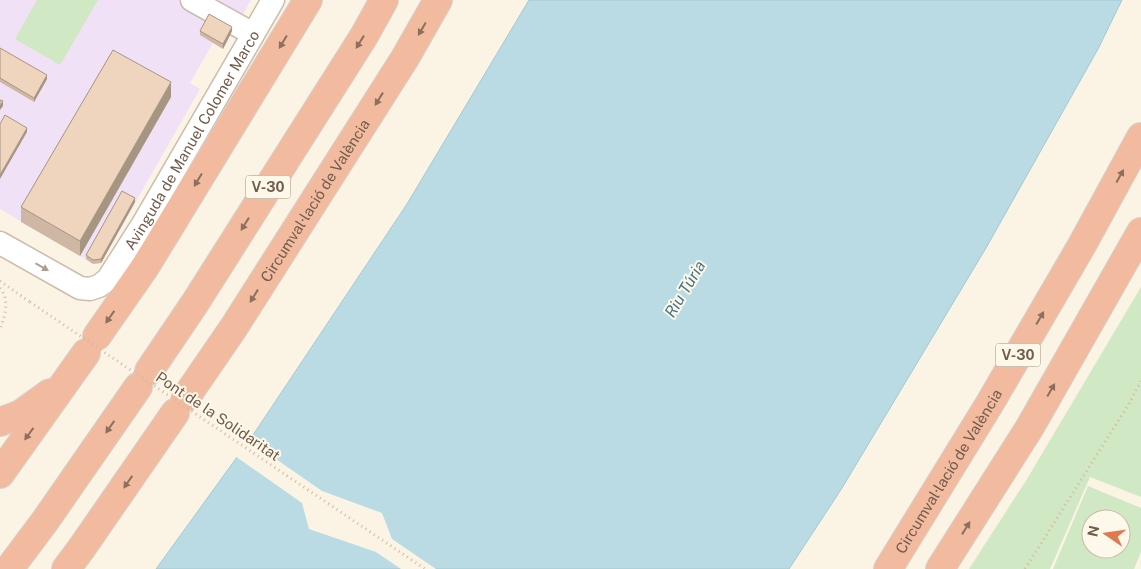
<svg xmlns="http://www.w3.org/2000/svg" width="1141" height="569" font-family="'Public Sans',sans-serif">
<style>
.education{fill:#f1e1f7}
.green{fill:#d0e8c4;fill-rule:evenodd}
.water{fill:#badbe4;stroke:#a1c9d5}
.pier{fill:#fbf4e5}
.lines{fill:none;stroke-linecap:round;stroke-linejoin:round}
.minor-casing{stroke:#ccbcab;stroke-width:25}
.highway-casing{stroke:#d8d1cd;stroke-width:30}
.path{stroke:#d4b8a1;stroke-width:3;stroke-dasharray:1 4;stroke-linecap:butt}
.minor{stroke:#fff;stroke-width:22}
.highway{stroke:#f2ba9e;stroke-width:28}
.path-bridge{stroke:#d4b8a1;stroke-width:3;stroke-dasharray:1 4;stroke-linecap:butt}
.wall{fill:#ceb7a3}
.shaded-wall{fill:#a79584}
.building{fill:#efd5bd;stroke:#a79584}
.oneway{fill:#8c6f5c}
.oneway2{fill:#aa9d93}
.labels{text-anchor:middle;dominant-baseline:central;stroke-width:4;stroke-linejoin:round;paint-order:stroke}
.shield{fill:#fef8ea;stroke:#9c8b7b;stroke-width:1}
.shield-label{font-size:14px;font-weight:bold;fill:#725c4b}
.street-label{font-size:15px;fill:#725c4b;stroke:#fef8ea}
.water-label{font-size:16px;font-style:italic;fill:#467685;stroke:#fef8ea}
</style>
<rect width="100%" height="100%" fill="#fbf4e5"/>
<path class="education" d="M0,0H251L223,49L213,43L190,83L200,89L101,263L93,264L0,209Z"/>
<g class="green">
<path d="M37,0H98L60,65L15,39Z"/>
<path d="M1141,287V497L1090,477L1050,569H969L1027,479Z"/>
<path d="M1088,486L1141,508V552L1134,569H1053ZM1091,519H1121V549H1091Z"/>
</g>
<path class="water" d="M529,0H1122L1098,49L986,248L842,488L789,569H156L253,435L407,204Z"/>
<path class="pier" d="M247,439L322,491L382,513L392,539L436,569H401L376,552L309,529L302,503L235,456Z"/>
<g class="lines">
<g class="minor-casing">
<g id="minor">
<path d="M192,0L253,34"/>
<path id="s1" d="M0,243L80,288L90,289L99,286L108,279L143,224L273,0"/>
</g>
</g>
<g class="highway-casing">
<g id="highway">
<path d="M97,336L145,267L308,0"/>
<path d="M149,371L195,303L364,36L384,0"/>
<path id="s2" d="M186,397L234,327L405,58L438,0"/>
<path d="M0,422L21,414L50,393"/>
<path d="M0,474L86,353"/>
<path d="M9,569L45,521L138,387"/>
<path d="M66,569L81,549L175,413"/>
<path id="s3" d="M888,569L990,403L1082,245L1141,137"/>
<path d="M940,569L1030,427L1141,232"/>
</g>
</g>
<g class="path">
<path d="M0,281L30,302"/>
<path d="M0,288C10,300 5,316 0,329"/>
<path d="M1025,569L1130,402L1141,381"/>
</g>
<use href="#minor" class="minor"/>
<use href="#highway" class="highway"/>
<path class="path-bridge" d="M30,302L425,569"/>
</g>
<g class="wall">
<path d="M200,31H232L223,49L200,35Z"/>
<path d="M0,48L47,79L34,102L0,82Z"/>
<path d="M171,97L80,256L21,222V207Z"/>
<path d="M135,202L101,263L93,264L86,259V255Z"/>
</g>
<g class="shaded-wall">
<path d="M232,27V31L223,49V44Z"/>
<path d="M47,75V79L34,102V98Z"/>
<path d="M171,82V97L80,256V241Z"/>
<path d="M3,101V106L0,110V106Z"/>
<path d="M27,128V132L0,179V175Z"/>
<path d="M135,198V202L101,263V259Z"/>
</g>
<g class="building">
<path d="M209,14L232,27L223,44L200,31Z"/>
<path d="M0,48L47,75L34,98L0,78Z"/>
<path d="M113,50L171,82L80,241L21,207Z"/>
<path d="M0,100L3,101L0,106Z"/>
<path d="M5,115L27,128L0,175V124Z"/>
<path d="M122,191L135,198L101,259L93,260L86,255Z"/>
</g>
<defs><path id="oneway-solid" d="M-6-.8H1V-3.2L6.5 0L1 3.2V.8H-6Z" transform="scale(1.25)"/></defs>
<g class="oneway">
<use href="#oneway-solid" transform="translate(422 29) rotate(120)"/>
<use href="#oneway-solid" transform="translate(283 42) rotate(121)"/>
<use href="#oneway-solid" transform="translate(360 42) rotate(122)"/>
<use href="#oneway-solid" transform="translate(379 99) rotate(122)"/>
<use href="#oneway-solid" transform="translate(1120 176) rotate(-61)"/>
<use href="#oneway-solid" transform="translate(198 180) rotate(121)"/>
<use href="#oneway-solid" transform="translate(245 224) rotate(122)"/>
<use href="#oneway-solid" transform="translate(254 296) rotate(122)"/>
<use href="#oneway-solid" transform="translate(110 317) rotate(125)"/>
<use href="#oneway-solid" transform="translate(1040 318) rotate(-60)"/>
<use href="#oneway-solid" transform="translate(1051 390) rotate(-60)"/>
<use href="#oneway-solid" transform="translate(110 427) rotate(125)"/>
<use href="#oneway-solid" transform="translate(29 434) rotate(126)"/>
<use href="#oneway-solid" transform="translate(128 482) rotate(125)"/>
<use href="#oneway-solid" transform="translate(966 528) rotate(-58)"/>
</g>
<use class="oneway2" href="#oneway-solid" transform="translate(42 267) rotate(30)"/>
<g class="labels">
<g class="shield">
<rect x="245.5" y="175.5" width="45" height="23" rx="4"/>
<rect x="995.5" y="343.5" width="45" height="23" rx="4"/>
</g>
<g class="shield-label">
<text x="268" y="187">V-30</text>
<text x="1018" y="355">V-30</text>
</g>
<g class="street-label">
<text stroke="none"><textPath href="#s1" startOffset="285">Avinguda de Manuel Colomer Marco</textPath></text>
<text stroke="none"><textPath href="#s2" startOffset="235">Circumval·lació de València</textPath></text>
<text transform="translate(218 416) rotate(34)">Pont de la Solidaritat</text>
<text stroke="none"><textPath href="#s3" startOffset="115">Circumval·lació de València</textPath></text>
</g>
<g class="water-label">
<text transform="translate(685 289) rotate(-59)">Riu Túria</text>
</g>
</g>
<g transform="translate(1106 534) rotate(283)"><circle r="24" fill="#fef8ea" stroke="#c6baaa"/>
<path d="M0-4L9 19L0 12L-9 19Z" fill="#df7a4f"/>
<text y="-8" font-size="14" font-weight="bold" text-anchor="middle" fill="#725c4b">N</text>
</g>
</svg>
